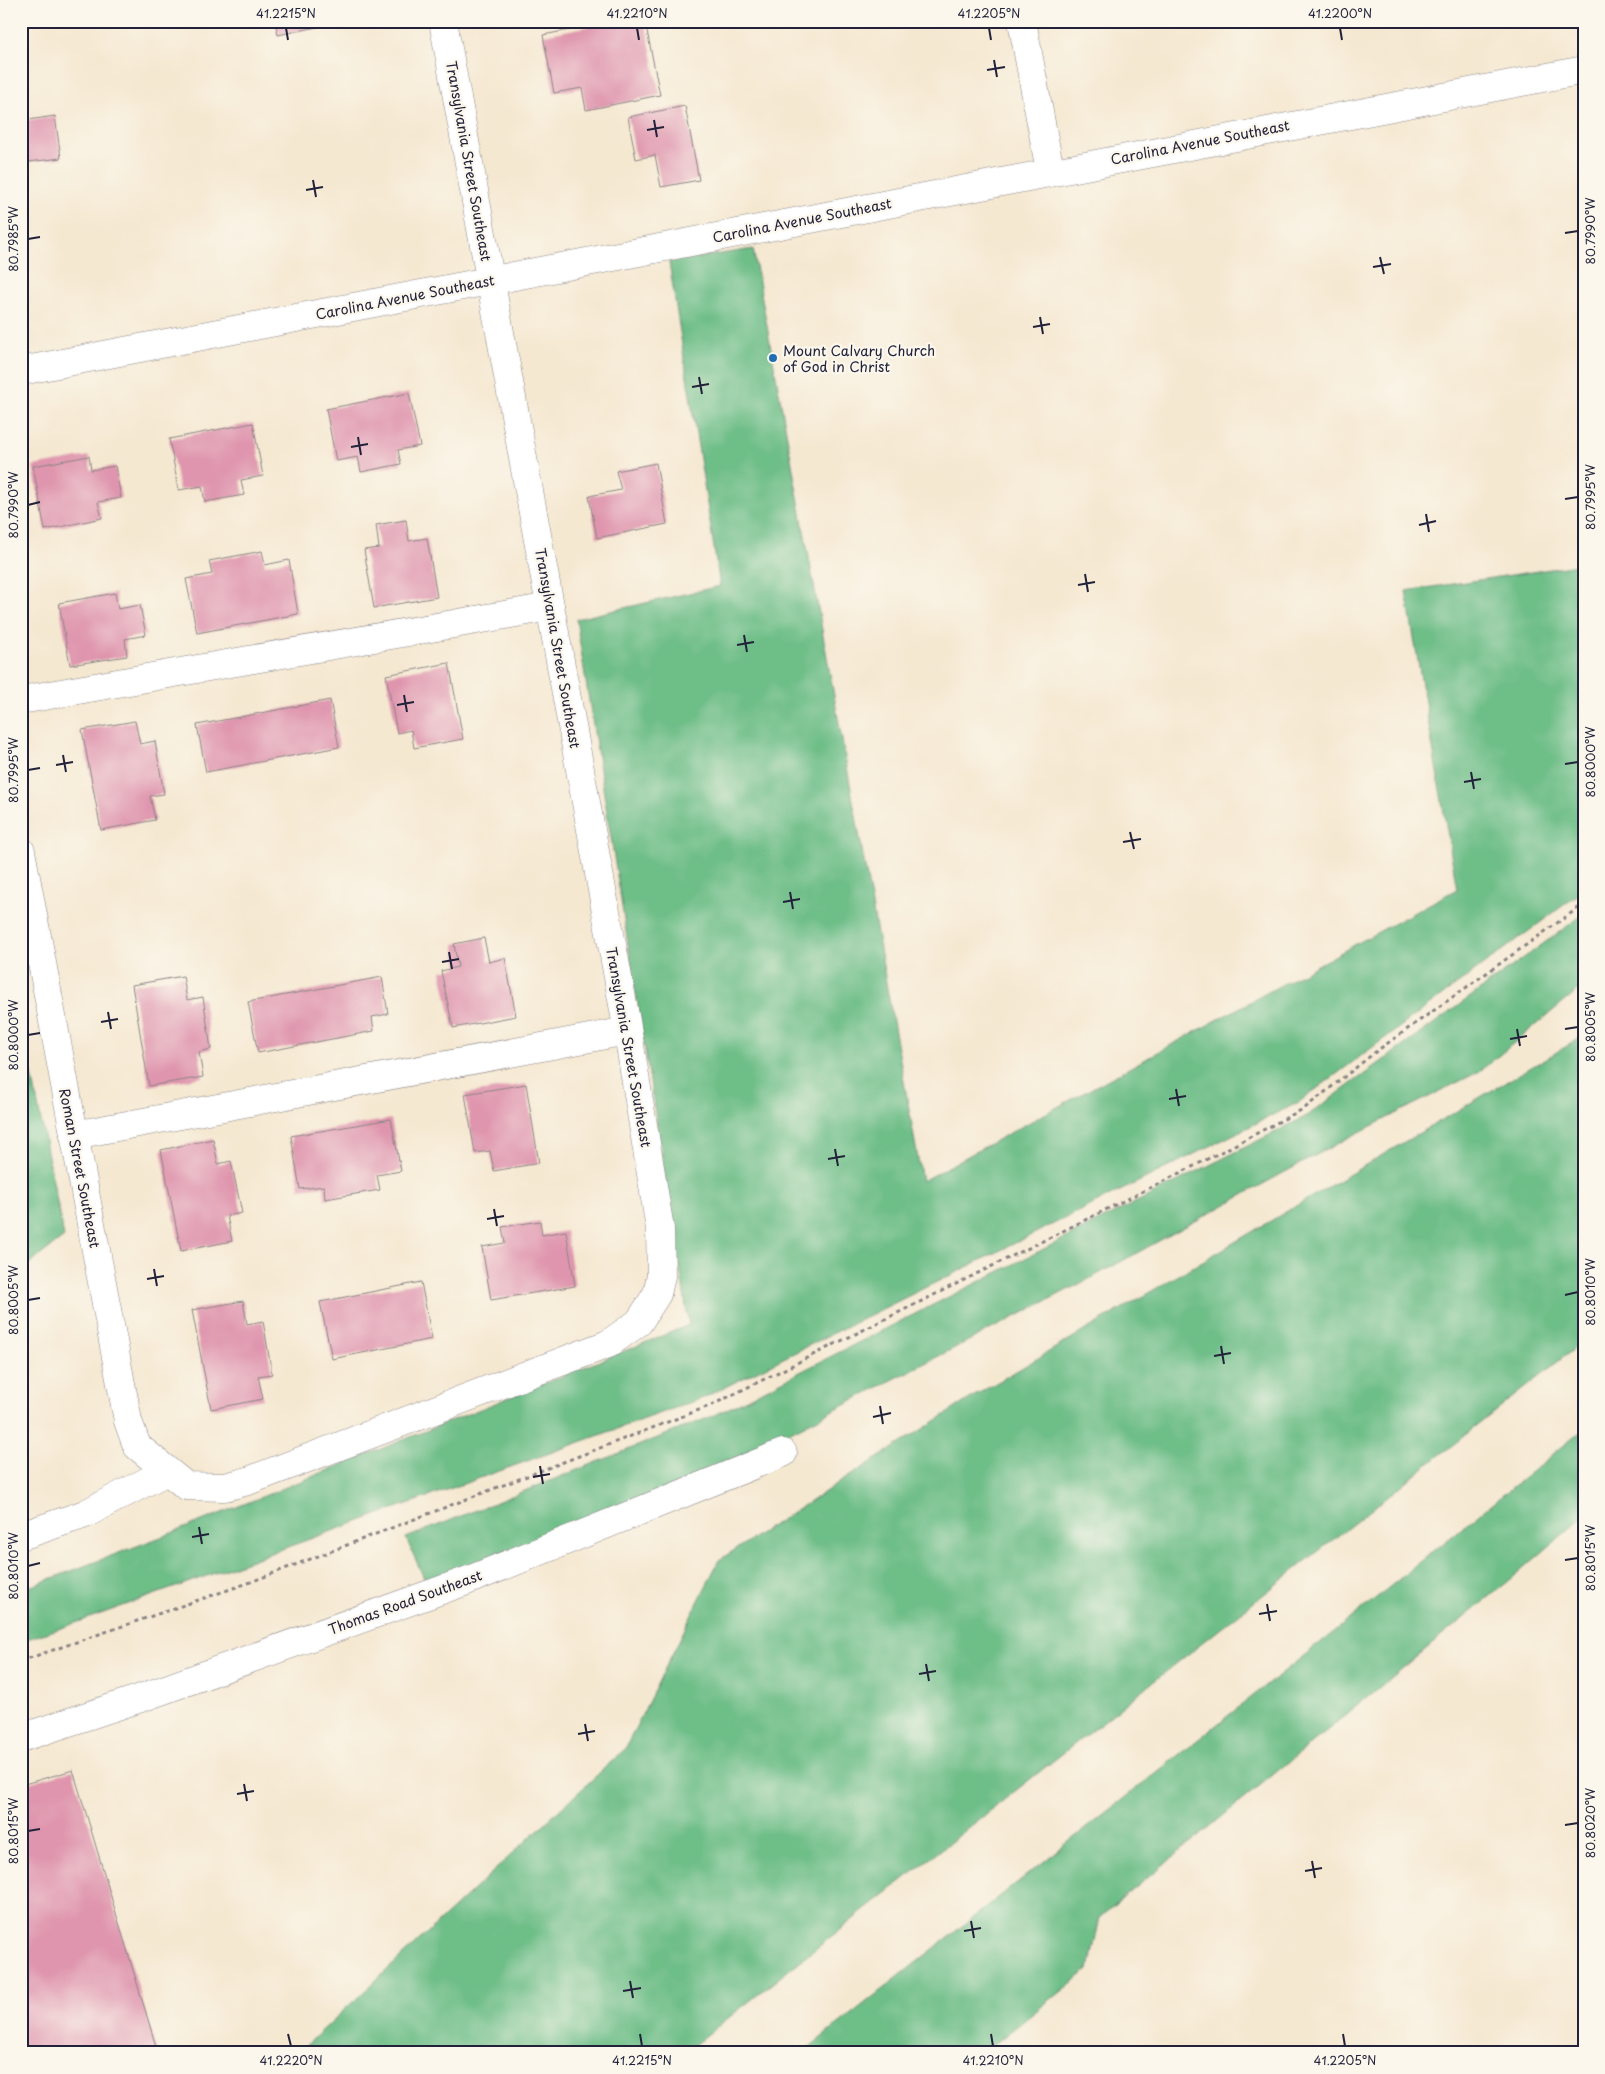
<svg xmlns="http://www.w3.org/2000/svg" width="1605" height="2074" font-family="'Playpen Sans',sans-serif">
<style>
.forest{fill:#6ebe88;stroke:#487062}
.building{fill:#df95ae}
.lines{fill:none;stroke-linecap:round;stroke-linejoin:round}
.minor-casing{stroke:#8c8586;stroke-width:29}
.path{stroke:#8c8586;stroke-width:3;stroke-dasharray:4 4;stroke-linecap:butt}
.minor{stroke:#fff;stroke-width:28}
.ticks{fill:none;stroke:#22223b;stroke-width:2}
.poi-dot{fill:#1f6fb2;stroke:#fbf7ec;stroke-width:2}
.labels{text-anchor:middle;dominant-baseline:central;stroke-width:4.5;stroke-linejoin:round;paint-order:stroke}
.street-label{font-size:14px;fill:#22223b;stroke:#fbf7ec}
.poi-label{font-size:14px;fill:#22223b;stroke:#fbf7ec;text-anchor:start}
.neatline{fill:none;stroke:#22223b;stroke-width:2}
.ticks-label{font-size:12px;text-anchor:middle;fill:#22223b}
</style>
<rect width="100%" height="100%" fill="#fbf7ec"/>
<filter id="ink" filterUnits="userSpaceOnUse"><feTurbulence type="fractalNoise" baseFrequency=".02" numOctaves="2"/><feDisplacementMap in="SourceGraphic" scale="10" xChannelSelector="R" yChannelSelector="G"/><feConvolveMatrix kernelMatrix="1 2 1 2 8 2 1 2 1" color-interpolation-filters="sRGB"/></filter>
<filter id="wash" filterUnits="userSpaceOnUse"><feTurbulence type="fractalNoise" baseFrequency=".0096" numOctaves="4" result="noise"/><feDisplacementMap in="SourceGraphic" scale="20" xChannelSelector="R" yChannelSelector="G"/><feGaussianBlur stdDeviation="1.12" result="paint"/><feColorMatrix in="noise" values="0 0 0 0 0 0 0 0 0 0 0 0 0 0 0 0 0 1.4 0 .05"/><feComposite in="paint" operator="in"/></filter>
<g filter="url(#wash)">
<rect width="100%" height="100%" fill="#f5e8d1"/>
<g class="forest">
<path d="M753,249L922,1181L1457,889L1406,591L1584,564V890L1299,1102L703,1398L70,1625L21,1641V1590L182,1529L689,1325L576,619L720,586L669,262Z"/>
<path d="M1584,914V985L1480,1071L1340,1142L1091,1278L734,1461L427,1585L406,1538L713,1416L1307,1116Z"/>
<path d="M21,1019L64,1237L21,1270Z"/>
<path d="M1584,1036V1341L684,2053H298L625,1749L719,1560L979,1393Z"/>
<path d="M1584,1429V1516L1516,1575L1100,1917L1089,1969L983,2053H802L1344,1624Z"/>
</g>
<g id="blocks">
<g class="building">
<path d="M275,21H342V22L278,35Z"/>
<path d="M617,21H645L660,95L586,110L582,88L554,93L543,35Z"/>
<path d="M685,106L699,180L661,187L655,155L636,159L628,117Z"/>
<path d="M55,116L61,158L21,163V121Z"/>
<path d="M409,393L420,446L398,450L401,464L361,472L358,457L336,461L326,409Z"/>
<path d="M253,423L263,476L241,480L244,495L205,502L202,486L179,490L169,439Z"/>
<path d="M89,456L91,470L115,466L121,498L98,502L102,518L45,530L33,466Z"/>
<path d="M656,463L667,524L597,538L589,496L621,490L616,471Z"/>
<path d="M406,520L409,541L427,538L437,597L374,608L364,550L379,548L376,525Z"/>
<path d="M262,551L265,565L289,560L298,614L197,633L186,579L212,574L209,561Z"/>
<path d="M115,593L118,609L140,605L146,635L125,639L127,656L70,665L59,603Z"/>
<path d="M449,663L463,739L414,748L411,730L397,733L386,675Z"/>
<path d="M330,700L339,747L206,772L197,725Z"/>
<path d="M135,721L140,744L155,741L164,794L150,796L155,820L101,830L82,730Z"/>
<path d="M484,938L489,962L505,958L516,1016L453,1028L441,971L458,967L454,944Z"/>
<path d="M183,976L187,1000L203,997L211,1049L199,1052L203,1077L149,1086L132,985Z"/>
<path d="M382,977L388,1014L372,1017L374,1031L258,1053L248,1002Z"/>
<path d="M526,1084L539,1163L494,1171L490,1151L475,1153L465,1094Z"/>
<path d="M391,1119L401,1171L377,1175L380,1190L325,1199L324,1186L300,1189L291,1136Z"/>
<path d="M213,1139L218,1164L231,1161L242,1213L227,1216L232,1241L181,1251L161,1150Z"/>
<path d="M540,1221L542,1235L566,1231L575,1286L491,1300L482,1247L505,1243L502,1227Z"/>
<path d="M421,1282L432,1339L332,1359L320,1302Z"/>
<path d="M243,1301L247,1324L263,1321L272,1374L258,1376L263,1399L211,1409L192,1310Z"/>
<path d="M73,1770L158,2053H21V1785Z"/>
</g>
</g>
</g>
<g filter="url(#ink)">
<use href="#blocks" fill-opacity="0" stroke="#8c8586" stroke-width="1"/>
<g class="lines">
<g class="minor-casing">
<g id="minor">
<path d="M1022,21L1050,171"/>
<path d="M21,371L1584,70"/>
<path d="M21,700L550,607"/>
<path d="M21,851L128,1421L137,1446L186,1486L225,1487L248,1481L608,1344L639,1322L657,1294L661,1276L660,1229L626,1021L443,21"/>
<path d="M74,1135L627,1031"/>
<path d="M21,1536L85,1514L167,1471"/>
<path d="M21,1738L141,1698L469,1580L783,1453"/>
</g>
</g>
<path class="path" d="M21,1661L248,1583L712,1405L1198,1164L1305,1108L1378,1050L1584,904"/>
<use href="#minor" class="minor"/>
</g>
</g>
<path class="ticks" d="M286,28L288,40M637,28L639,40M989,28L991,40M1340,28L1342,40M994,60L997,77M987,70L1005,67M654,120L657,137M647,130L664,127M313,180L316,197M306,190L323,187M1565,233L1578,231M28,239L40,237M1380,257L1384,274M1373,267L1391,264M1040,317L1043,334M1033,327L1050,324M699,377L702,394M692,387L709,384M358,437L361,455M351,447L368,444M1565,499L1578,497M28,505L40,502M1426,514L1429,532M1419,525L1436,521M1085,574L1088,592M1078,585L1095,582M744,635L747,652M737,645L754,642M404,695L407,712M397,705L414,702M63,755L66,772M1565,764L1578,762M56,765L73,762M28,770L40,768M1471,772L1474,789M1464,782L1481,779M1130,832L1134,849M1123,842L1141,839M790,892L793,909M783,902L800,899M449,952L452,969M442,962L459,959M108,1012L111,1029M101,1022L118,1019M1517,1029L1520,1046M1565,1029L1578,1027M28,1035L40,1033M1510,1039L1527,1036M1176,1089L1179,1106M1169,1099L1186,1096M835,1149L838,1166M828,1159L845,1156M494,1209L497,1226M487,1219L504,1216M154,1269L157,1286M147,1279L164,1276M1565,1295L1578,1292M28,1300L40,1298M1221,1346L1224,1364M1214,1356L1231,1353M880,1406L883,1424M873,1417L891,1413M540,1466L543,1484M533,1477L550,1474M199,1527L202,1544M192,1537L209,1534M1565,1560L1578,1558M28,1566L40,1563M1267,1604L1270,1621M1259,1614L1277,1611M926,1664L929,1681M919,1674L936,1671M585,1724L588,1741M578,1734L595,1731M244,1784L247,1801M237,1794L254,1791M1565,1825L1578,1823M28,1831L40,1829M1312,1861L1315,1878M1305,1871L1322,1868M971,1921L974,1938M964,1931L981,1928M630,1981L633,1998M623,1991L641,1988M288,2034L291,2046M640,2034L642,2046M991,2034L993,2046M1343,2034L1345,2046"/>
<circle class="poi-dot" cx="773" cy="358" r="5"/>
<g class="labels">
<g class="street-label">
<text transform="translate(1200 142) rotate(-11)">Carolina Avenue Southeast</text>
<text transform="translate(469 161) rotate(80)">Transylvania Street Southeast</text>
<text transform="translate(802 220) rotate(-11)">Carolina Avenue Southeast</text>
<text transform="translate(405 297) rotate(-11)">Carolina Avenue Southeast</text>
<text transform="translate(558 648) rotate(80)">Transylvania Street Southeast</text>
<text transform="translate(629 1047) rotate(80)">Transylvania Street Southeast</text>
<text transform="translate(80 1168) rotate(79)">Roman Street Southeast</text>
<text transform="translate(405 1602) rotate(-20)">Thomas Road Southeast</text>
</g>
<g class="poi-label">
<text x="783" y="350">Mount Calvary Church<tspan x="783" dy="16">of God in Christ</tspan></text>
</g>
</g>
<rect width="1605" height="2074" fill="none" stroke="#fbf7ec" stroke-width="55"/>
<rect x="28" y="28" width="1550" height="2018" class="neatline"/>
<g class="ticks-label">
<text x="286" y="18">41.2215°N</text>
<text x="637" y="18">41.2210°N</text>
<text x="989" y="18">41.2205°N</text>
<text x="1340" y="18">41.2200°N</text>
<text transform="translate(1591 231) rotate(-90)" y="4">80.7990°W</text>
<text transform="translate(14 239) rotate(-90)" y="4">80.7985°W</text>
<text transform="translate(1591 497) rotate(-90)" y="4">80.7995°W</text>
<text transform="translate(14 505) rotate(-90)" y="4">80.7990°W</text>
<text transform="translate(1591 762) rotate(-90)" y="4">80.8000°W</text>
<text transform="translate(14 770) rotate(-90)" y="4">80.7995°W</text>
<text transform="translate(1591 1027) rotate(-90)" y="4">80.8005°W</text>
<text transform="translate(14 1035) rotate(-90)" y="4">80.8000°W</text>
<text transform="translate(1591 1292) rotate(-90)" y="4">80.8010°W</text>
<text transform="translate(14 1300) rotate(-90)" y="4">80.8005°W</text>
<text transform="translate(1591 1558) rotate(-90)" y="4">80.8015°W</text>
<text transform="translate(14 1566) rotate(-90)" y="4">80.8010°W</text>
<text transform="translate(1591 1823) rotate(-90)" y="4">80.8020°W</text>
<text transform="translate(14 1831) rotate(-90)" y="4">80.8015°W</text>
<text x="291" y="2065">41.2220°N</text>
<text x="642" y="2065">41.2215°N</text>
<text x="993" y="2065">41.2210°N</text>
<text x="1345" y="2065">41.2205°N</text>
</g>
</svg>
